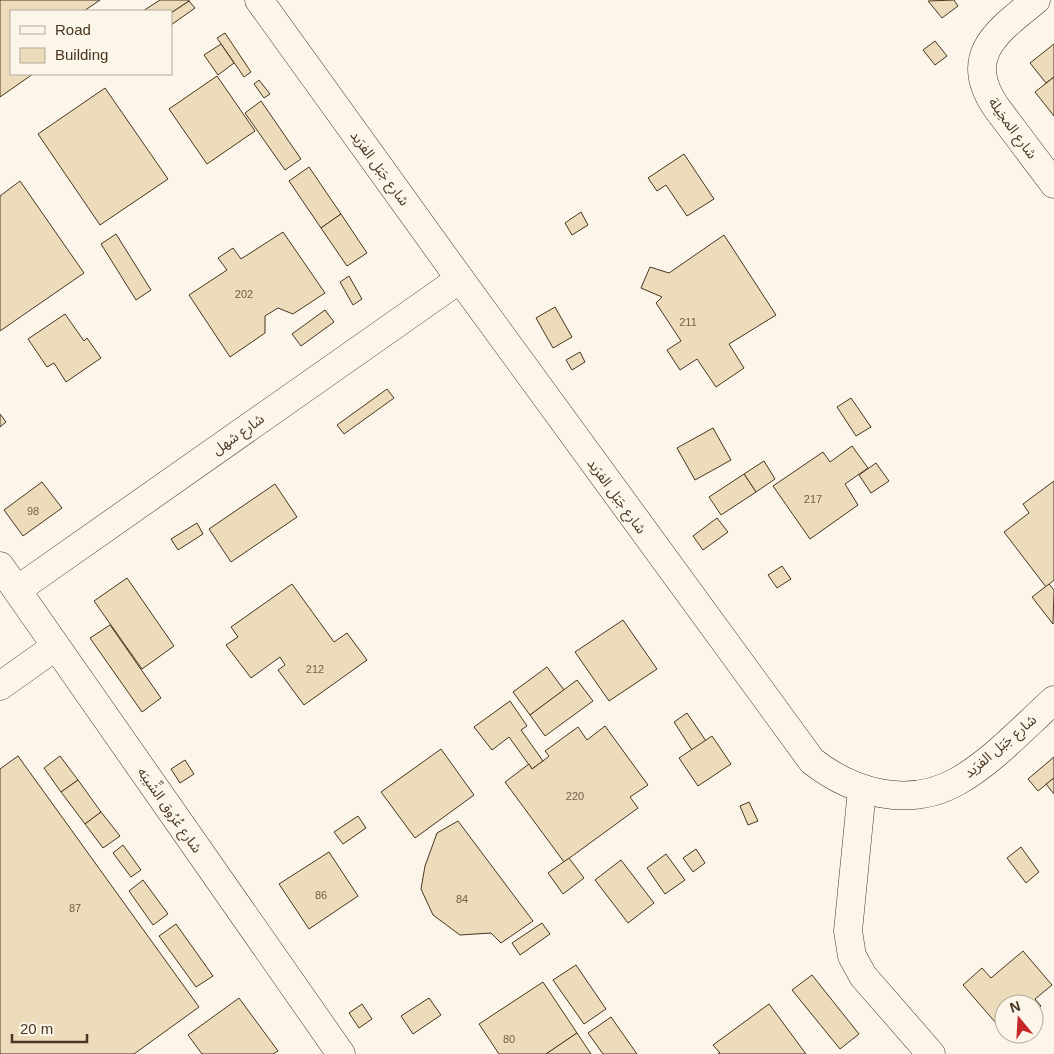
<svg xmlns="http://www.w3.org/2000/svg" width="1054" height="1054" font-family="Helvetica,'Noto Sans Arabic',sans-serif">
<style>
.building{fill:#ecdcbc;stroke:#4a3520}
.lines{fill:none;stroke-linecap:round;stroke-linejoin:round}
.minor-casing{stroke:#4a3520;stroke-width:29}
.minor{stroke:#fbf6e9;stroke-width:28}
.labels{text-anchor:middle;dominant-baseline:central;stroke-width:4;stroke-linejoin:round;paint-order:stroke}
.number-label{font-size:11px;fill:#725f47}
.street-label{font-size:14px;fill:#4a3520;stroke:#fbf6e9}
</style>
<rect width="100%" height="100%" fill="#fbf6e9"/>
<g class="building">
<path d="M0,0H100L84,11H11V74H33L0,97Z"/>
<path d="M160,0H189V1L171,13L143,11Z"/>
<path d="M954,0L958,6L942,18L928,1Z"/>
<path d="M189,1L195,8L171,25V13Z"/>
<path d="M225,33L251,72L244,77L217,38Z"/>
<path d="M935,41L947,56L935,65L923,50Z"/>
<path d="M221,44L234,63L218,75L204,55Z"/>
<path d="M1054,44V77L1046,83L1030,63Z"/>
<path d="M217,76L255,131L207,164L169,109Z"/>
<path d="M1054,77V116L1035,92Z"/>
<path d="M259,80L270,94L264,98L254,84Z"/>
<path d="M105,88L168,179L100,225L38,134Z"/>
<path d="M261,101L301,159L285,170L245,113Z"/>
<path d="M684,154L714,199L687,216L666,185L657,191L648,178Z"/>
<path d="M309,167L341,214L321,228L289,181Z"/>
<path d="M20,181L84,273L0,331V196Z"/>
<path d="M581,212L588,225L572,235L565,223Z"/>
<path d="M341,214L367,253L347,266L321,228Z"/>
<path d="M283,232L325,293L293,314L278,308L265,316V333L230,357L189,295L227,270L218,258L233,248L241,259Z"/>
<path d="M116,234L151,290L136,300L101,244Z"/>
<path d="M724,235L776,315L729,344L744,368L716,387L697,359L680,370L667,350L681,341L656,303L662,297L641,288L650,267L669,273Z"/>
<path d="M349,276L362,299L353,305L340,282Z"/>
<path d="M555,307L572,337L553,348L536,318Z"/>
<path d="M325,310L334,322L301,346L292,334Z"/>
<path d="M65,314L84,341L87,338L101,358L66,382L54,363L47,367L28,339Z"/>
<path d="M580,352L585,362L572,370L566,360Z"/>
<path d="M387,389L394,398L344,434L337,425Z"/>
<path d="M851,398L871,427L856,436L837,407Z"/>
<path d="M0,414L6,422L0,427Z"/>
<path d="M713,428L731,460L695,480L677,448Z"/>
<path d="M852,446L868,468L845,484L858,505L810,539L773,486L823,452L830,462Z"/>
<path d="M764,461L775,479L756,492L744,474Z"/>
<path d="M876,463L889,481L871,493L859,475Z"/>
<path d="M744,474L756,492L721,515L709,497Z"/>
<path d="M1054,481V580L1046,587L1004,532L1029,513L1023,504Z"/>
<path d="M42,482L62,508L23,536L4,510Z"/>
<path d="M275,484L297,517L231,562L209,529Z"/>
<path d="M717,518L728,532L703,550L693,536Z"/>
<path d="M197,523L203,534L178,550L171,539Z"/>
<path d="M782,566L791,579L777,588L768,575Z"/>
<path d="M127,578L174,646L142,669L94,601Z"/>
<path d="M292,584L334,642L347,633L367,660L304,705L278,670L285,665L280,657L251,678L226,645L238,637L231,627Z"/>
<path d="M1049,584L1054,590L1053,624L1032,597Z"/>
<path d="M623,620L657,669L609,701L575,652Z"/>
<path d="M110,625L161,698L142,712L90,638Z"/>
<path d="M547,667L564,690L530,715L513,692Z"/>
<path d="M577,680L593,701L545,736L530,715Z"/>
<path d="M510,701L527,726L521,730L543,761L532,769L509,737L492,750L474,727Z"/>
<path d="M687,713L706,741L692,750L674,722Z"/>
<path d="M605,726L648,785L630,797L638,808L564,862L505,782L529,764L532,769L543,761L549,756L545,751L578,727L587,740Z"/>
<path d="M712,736L731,764L698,786L679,758Z"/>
<path d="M441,749L474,795L415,838L381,792Z"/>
<path d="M18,756L199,1007L134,1054H0V769Z"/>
<path d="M60,756L78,780L61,792L44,768Z"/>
<path d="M1054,757V778L1038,791L1028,779Z"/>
<path d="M185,760L194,774L180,783L171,769Z"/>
<path d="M1054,778V794L1046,784Z"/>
<path d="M78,780L101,812L85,824L61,792Z"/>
<path d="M749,802L758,821L748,825L740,806Z"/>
<path d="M101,812L120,836L103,848L85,824Z"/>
<path d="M358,816L366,828L343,844L334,832Z"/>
<path d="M458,821L533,921L501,943L491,933L460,935L433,915L421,889L425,866L437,833Z"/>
<path d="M123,845L141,870L131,877L113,853Z"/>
<path d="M1021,847L1039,872L1026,883L1007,858Z"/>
<path d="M696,849L705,863L693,872L683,858Z"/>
<path d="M329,852L358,896L309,929L279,884Z"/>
<path d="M666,854L685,880L665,894L647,868Z"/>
<path d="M569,858L584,878L563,894L548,873Z"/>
<path d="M621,860L654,903L628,923L595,880Z"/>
<path d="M143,880L168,914L153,925L129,891Z"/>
<path d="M542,923L550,934L520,955L512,943Z"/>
<path d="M176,924L213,976L196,987L159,936Z"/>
<path d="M1023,951L1052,985L1035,999L1041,1006L1034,1012V1004H1004V1028L1002,1030L963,985L982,968L991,978Z"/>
<path d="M576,965L606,1009L584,1024L553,980Z"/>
<path d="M812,975L859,1034L840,1049L792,990Z"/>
<path d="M543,982L577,1033L546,1054H499L479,1024Z"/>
<path d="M239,998L278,1051L273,1054H202L188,1035Z"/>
<path d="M429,998L441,1015L413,1034L401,1016Z"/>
<path d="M362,1004L372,1019L359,1028L349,1013Z"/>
<path d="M769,1004L806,1054H718L720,1053L713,1045Z"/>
<path d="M611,1017L637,1054H603L588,1033Z"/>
<path d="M577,1033L591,1054H546Z"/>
</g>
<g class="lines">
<g class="minor-casing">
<g id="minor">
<path d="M259,0L460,279L812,761C853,793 909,809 958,781C993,761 1024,727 1054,700"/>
<path d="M1036,0C998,31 961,55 996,107L1054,184"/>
<path d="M0,566L341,1054"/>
<path d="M17,590L460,279"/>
<path d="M0,686L55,647"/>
<path d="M862,790L848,931L852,956L863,976L931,1054"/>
</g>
</g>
<use href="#minor" class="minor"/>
</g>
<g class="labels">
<g class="number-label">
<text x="244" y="294">202</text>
<text x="688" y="322">211</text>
<text x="813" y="499">217</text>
<text x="33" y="511">98</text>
<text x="315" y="669">212</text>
<text x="575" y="796">220</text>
<text x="321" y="895">86</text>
<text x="462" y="899">84</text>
<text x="75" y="908">87</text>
<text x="509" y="1039">80</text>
</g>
<g class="street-label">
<text transform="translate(1013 128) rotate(54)">شارع المخِيلة</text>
<text transform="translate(380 168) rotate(54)">شارع جَبَل الفرَيد</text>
<text transform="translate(238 434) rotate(-35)">شارع شهل</text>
<text transform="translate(617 496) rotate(54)">شارع جَبَل الفرَيد</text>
<text transform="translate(1000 746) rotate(-40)">شارع جَبَل الفرَيد</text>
<text transform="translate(170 810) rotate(55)">شارع عُرُوق الشِّيبَه</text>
</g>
</g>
<rect x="10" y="10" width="162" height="65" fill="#fbf6e9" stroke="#b4a999"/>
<rect x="20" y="26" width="25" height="8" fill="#fbf6e9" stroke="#b4a999"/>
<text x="55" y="35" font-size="15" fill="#4a3520">Road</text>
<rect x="20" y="48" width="25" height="15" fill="#ecdcbc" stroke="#b4a999"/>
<text x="55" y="60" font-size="15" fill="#4a3520">Building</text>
<g transform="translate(1019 1019) rotate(342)"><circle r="24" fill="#fbf6e9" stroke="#b4a999"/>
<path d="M0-4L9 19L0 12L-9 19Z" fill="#c62828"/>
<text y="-8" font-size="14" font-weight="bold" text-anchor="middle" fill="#4a3520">N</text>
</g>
<path d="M12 1034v8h75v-8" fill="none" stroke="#4a3520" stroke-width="2.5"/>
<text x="20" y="1034" font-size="15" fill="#4a3520" stroke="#fbf6e9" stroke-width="4" paint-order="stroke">20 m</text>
</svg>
